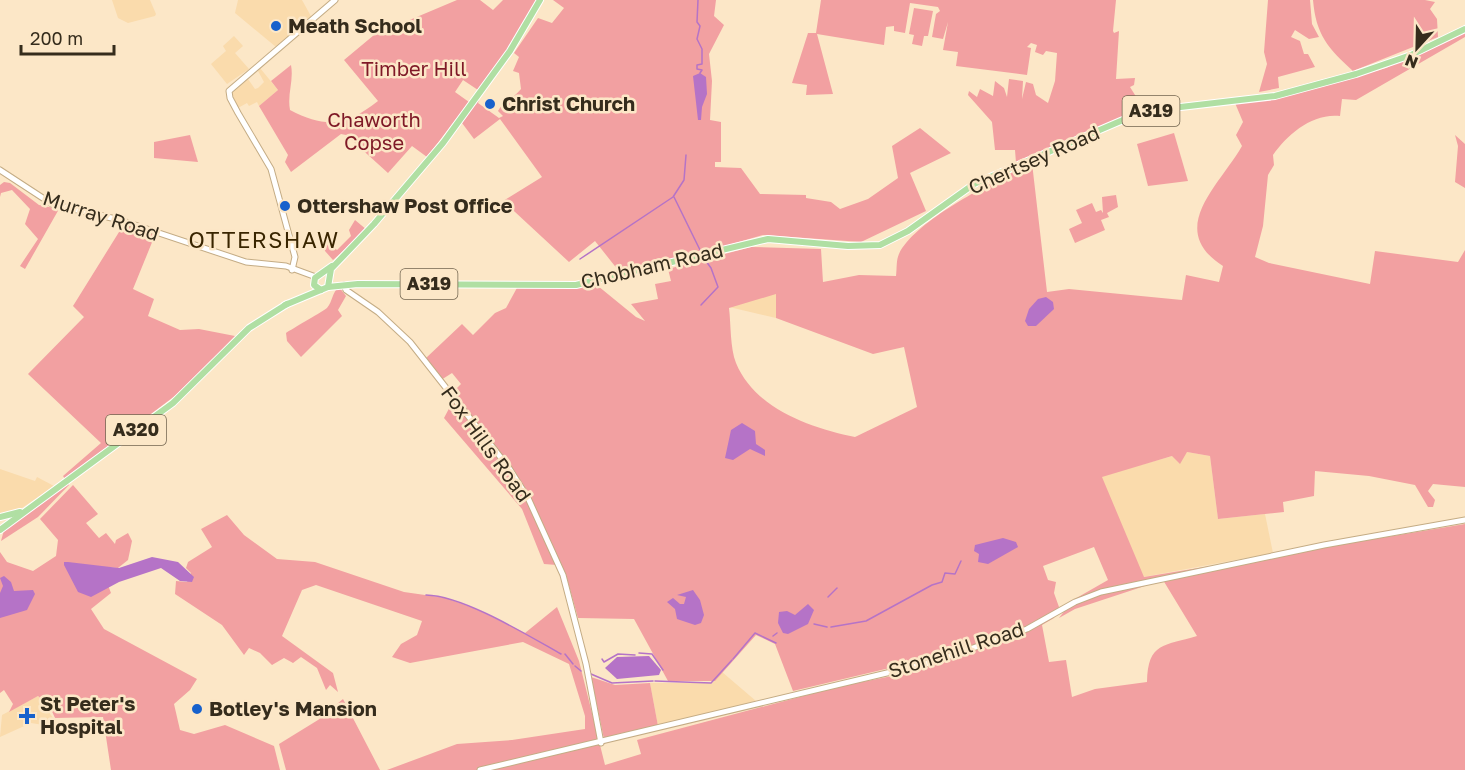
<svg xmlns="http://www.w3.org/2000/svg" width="1465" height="770" font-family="'Golos Text',sans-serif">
	<rect width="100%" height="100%" fill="#fce7c7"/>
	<!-- built -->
	<g fill="#fadbac">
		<path d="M112 0H150L156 14 155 16 128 23 118 18Z"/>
		<path d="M238 0H302L312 18 276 47 235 13Z"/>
		<path d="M234 36 243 46 235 53 249 69 227 84 211 64 226 51 223 46Z"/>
		<path d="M260 68 278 90 259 106 257 102 249 106 247 103 238 108 232 93 248 79 255 89 258 88 264 82 258 71Z"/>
		<path d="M776 293V318L729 307Z"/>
		<path d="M1187 452 1210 456 1218 519 1265 514 1273 553 1143 577 1101 476Z"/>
		<path d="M0 469 35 481 37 477 54 486 19 510 0 514Z"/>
		<path d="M722 672 756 701 658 726 650 683H711Z"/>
		<path d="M38 696 55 721 50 726 31 723 0 737 2 715Z"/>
	</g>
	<!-- green -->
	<g fill="#f2a0a1" fill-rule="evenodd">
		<path d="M457 0H480L493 10 503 0H538L513 43 478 90 463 80 455 92 469 102 427 157 412 146 388 173 346 135 341 134 291 172 285 162 288 155 259 106 278 90 271 81 291 65C294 81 287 94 290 110 327 129 346 126 378 101L344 60 374 35Z"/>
		<path d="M553 0H716L714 16 724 25 709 54 712 81 710 120 721 122V162H715V167L741 168 760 194 806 195V198L831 202 840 209 868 199 898 178 892 146 920 128 951 153 910 173 926 211 861 242 763 235 686 257 618 270 595 241 569 262 503 201 542 177 500 119 474 139 462 123 480 96 478 103 499 118 503 116 498 111C503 101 514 98 521 89L519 73 513 71 519 57 514 53 538 18 552 23 564 8Z"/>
		<path d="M821 0H1116L1113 31 1114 33 1119 31 1116 79 1135 78 1134 85 1130 87 1140 103 1159 104 1160 107 1121 118 1016 163 1015 150H995L992 122 968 95 969 91 977 97 980 89 993 96 995 81 1004 88 1007 97 1009 79 1023 81 1022 99 1026 82 1033 84 1036 95 1048 103 1055 81 1057 53 1046 51 1043 55 1035 52 1037 45 1031 43 1027 47 1031 48 1027 75 956 66 958 52 943 50 948 22 943 39 932 37 936 14 940 11 938 7 910 3 905 33 894 31V26L886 27 884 45 817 34 833 94 806 95 807 85 792 83 808 33H816Z"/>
		<path d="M1268 0H1310L1312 24 1319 37 1309 39 1295 30 1291 37 1300 41 1304 54H1308L1315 67 1278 77 1279 88 1259 92 1267 64 1264 52Z"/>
		<path d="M1313 0H1425L1435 2 1430 9 1437 19 1438 37 1353 71C1328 48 1316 35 1313 0Z"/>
		<path d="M914 8 933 11 928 36H924L922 46 912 44 914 35 909 34Z"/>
		<path d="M1465 32V37L1356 100 1342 99 1340 116C1312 113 1288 134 1273 155L1274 165 1268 175 1263 226 1255 257 1269 263 1370 284 1375 251 1458 262 1465 250V487L1433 484 1428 491 1435 500 1433 507H1428L1415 485 1369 476 1315 471 1314 496 1283 502 1284 512 1218 519 1210 456 1187 452 1180 464 1172 456 1102 477 1144 577 1465 524V770H387L457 744 512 740 585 729V716L569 664 523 642 410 663 392 657 401 644 417 635 422 621 316 585 302 590 282 636 333 673 338 692 330 685 326 690 317 668 301 657 293 663 284 658 272 665 260 653 249 648 244 655 222 625 175 594 176 581 187 582 191 573 186 568 188 562 212 547 201 529 227 515 244 535 277 559 315 562 404 592 446 598 476 609 525 633 557 607 579 661 605 765 641 754 637 740 837 687 902 674 898 666 793 691 775 644 756 635 715 681H668L634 619 578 618 566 575 530 499 453 392 461 384 452 373 441 380 426 358 462 324 473 335 495 313 506 308 518 286H598L636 317 645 321 631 304 658 299 655 284 671 281 668 269 751 247 821 249 823 282 859 275 896 276C897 269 896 260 899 254 916 219 997 180 1032 163L1047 292 1069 289 1182 300 1186 275 1219 282 1223 266C1165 229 1220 185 1242 146L1236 135 1243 122 1235 103 1334 83 1386 68ZM776 294V318L873 354 904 347 917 407 855 437C811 428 755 409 736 363 730 348 731 324 729 308ZM1094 547 1108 580 1073 600 1059 618 1075 609 1163 580 1197 636C1164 646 1148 642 1147 682L1095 689 1072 697 1066 660 1049 662 1042 625 1054 618 1059 607 1054 593 1056 582 1048 580 1043 566Z"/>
		<path d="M1174 133 1188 181 1148 186 1137 144Z"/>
		<path d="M190 135 198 162 154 158V142Z"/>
		<path d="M1455 135 1465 144V188L1455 182 1458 146Z"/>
		<path d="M4 182 10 183 39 205 59 209 25 269 20 266 38 239 25 224 30 209 12 190 1 193 0 197V185Z"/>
		<path d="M1116 195 1118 207 1107 213 1109 217 1101 220 1105 230 1075 243 1069 229 1082 223 1076 210 1092 203 1096 212 1101 210 1103 213 1102 197Z"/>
		<path d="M355 220 367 230 333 260 325 251 322 240 324 238 337 250 351 236 349 230Z"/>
		<path d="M124 224 155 235 133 289 154 299 148 316 180 330 199 329 235 336 184 389 65 479 63 476 101 443 28 374 84 317 73 306Z"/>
		<path d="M339 287 346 296 338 310 342 316 301 357 287 341 286 333C292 329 325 310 327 308 333 301 332 292 339 287Z"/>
		<path d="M453 401 508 472 532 510 557 565 544 564 522 509 444 418Z"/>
		<path d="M69 481V485L38 517 1 541 4 530Z"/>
		<path d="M73 485 98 514 86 523 99 538 106 533 115 544 116 540 128 533 132 541 128 560 118 568 101 567 111 593 91 609 104 629 197 679 190 690 174 704 180 730 194 734 225 725 274 746 280 770H111L103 717 55 718 50 707 38 696 9 712 13 704 4 690 0 693V552L7 562 33 571 56 556 58 540 40 519Z"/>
		<path d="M591 677 615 685 650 683 658 726 604 739Z"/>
		<path d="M343 699 380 770H286L279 744 318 720Z"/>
	</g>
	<!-- water -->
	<g fill="#b573c7">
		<path d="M700 73 706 77 707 94 702 107 701 120H698L693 76Z"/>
		<path d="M1046 297 1053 302 1054 309 1036 326H1028L1025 321 1029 309 1038 299Z"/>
		<path d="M742 423 755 431 756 444 765 450V456L750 449 733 460 725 458 731 430Z"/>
		<path d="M1003 538 1016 542 1018 547 988 564 978 562 979 554 974 551 975 545Z"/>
		<path d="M152 557 178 562 194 577 192 582 180 581 161 568 119 582 91 597 78 592 64 565V562H68L119 568Z"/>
		<path d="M4 576 11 582 14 591 33 590 35 594 27 610 0 618V593L3 586 0 578Z"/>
		<path d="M693 590 700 600 704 615 701 623 695 625 677 619 675 609 667 602 673 598 680 604H684L686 597 677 595Z"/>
		<path d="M808 604 814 610 808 624 788 634 783 633 778 623 779 612 787 611 795 615Z"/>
		<path d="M649 656 661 670 659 675 617 679 605 668 617 657Z"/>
	</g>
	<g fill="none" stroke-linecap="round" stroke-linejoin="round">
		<!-- stream -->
		<g stroke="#b573c7" stroke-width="1.5">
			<path d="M698 0 697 22 700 26 697 39 702 49V64L697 65V69L702 70 700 73"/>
			<path d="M674 197 701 252"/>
			<path d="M580 259 673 197 684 180 686 155"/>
			<path d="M701 305 718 287 711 268 703 257"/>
			<path d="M426 595C464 596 527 635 561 654"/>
			<path d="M828 597 837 588"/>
			<path d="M814 624 827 627"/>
			<path d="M831 627 866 621 932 585 942 582 945 573 955 574 961 561"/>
			<path d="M773 636 777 633"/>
			<path d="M639 653 652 654 663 670"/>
			<path d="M565 654 573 664"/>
			<path d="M602 659 604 662 618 654 635 655"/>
			<path d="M733 659 755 633 776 643"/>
			<path d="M575 666 581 671"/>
			<path d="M591 674 612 683 653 681"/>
			<path d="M655 681 711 683 732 660"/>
		</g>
		<!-- secondary casing -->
		<g stroke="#c4ac85" stroke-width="7">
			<g id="secondary">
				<path d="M0 170 52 204 120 220 246 262 286 266 316 277"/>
				<path d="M292 270 295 257 271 169 238 113 230 98 229 91 335 0"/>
				<path d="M344 285 346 290 378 312 410 342 509 468 528 498 563 575 586 664 601 743"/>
				<path d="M480 770 933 662 1027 629 1075 602 1101 592 1324 545 1465 520"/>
			</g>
		</g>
		<!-- primary casing -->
		<g stroke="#fff" stroke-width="8">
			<g id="primary">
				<path d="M328 287 358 284 576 285 768 239 848 246 880 245 908 231 974 184 1123 120 1155 110 1275 96 1356 74 1411 55 1465 29"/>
				<path d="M321 290 314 285 315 278 332 266"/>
				<path d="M285 305 328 287 331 269 374 224 443 143 510 51 540 0"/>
				<path d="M0 517 20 512"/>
				<path d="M0 530 173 403 249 328 287 304"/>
			</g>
		</g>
		<!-- secondary -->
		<use href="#secondary" stroke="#fff" stroke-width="5"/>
		<!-- primary -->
		<use href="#primary" stroke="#b0dfa3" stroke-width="6"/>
	</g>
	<!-- markers -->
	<g fill="#1761cc" stroke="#fce7c7" stroke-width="2">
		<circle cx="276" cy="26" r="6"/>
		<circle cx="490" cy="104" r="6"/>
		<circle cx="285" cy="206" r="6"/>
		<circle cx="197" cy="709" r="6"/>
		<path d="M24 707h6v6h6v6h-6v6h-6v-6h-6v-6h6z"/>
	</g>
	<g text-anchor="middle" stroke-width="5" stroke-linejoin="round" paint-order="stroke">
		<!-- shield labels -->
		<g fill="#fce7c7" stroke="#71644f" stroke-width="1.5">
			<rect x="1122.5" y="96" width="57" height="30" rx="4.5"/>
			<rect x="400.5" y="269" width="57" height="30" rx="4.5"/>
			<rect x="106" y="415" width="60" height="30" rx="4.5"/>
		</g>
		<g font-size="18" font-weight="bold" fill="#352c1c">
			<text x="1151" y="117">A319</text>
			<text x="429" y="290">A319</text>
			<text x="136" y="436">A320</text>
		</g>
		<!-- poi labels -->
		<g font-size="20" font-weight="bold" fill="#352c1c" stroke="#fce7c7" text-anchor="start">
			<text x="288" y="33">Meath School</text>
			<text x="502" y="111">Christ Church</text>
			<text x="297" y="213">Ottershaw Post Office</text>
			<text x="40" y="711">St Peter's<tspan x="40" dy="23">Hospital</tspan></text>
			<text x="209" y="716">Botley's Mansion</text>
		</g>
		<!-- park labels -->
		<g font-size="20" fill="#7f1927" stroke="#fce7c7">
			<text x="414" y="76">Timber Hill</text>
			<text x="374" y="127">Chaworth<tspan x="374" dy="23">Copse</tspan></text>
		</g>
		<!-- street labels -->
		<g font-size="20" fill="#352c1c" stroke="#fce7c7">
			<text transform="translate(1034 160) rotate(-24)" y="7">Chertsey Road</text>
			<text transform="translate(101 216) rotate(18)" y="7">Murray Road</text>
			<text transform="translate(652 266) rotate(-13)" y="7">Chobham Road</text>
			<text transform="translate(486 444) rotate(54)" y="7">Fox Hills Road</text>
			<text transform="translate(956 650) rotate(-18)" y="7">Stonehill Road</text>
		</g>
		<!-- quarter labels -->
		<g font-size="22" letter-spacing="1.5" fill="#392500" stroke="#fce7c7">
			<text x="264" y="248">OTTERSHAW</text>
		</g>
	</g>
	<!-- north arrow -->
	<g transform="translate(1417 48) rotate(202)" stroke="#fce7c7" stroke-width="4.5" paint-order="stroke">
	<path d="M0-4.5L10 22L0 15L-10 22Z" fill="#352c1c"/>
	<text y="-9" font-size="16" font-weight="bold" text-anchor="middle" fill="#352c1c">N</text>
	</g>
	<!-- scale -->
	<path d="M21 45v9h93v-9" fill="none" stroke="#352c1c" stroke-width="3"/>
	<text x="30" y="45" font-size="18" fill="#352c1c" stroke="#fce7c7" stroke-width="4.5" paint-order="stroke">200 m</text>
</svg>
